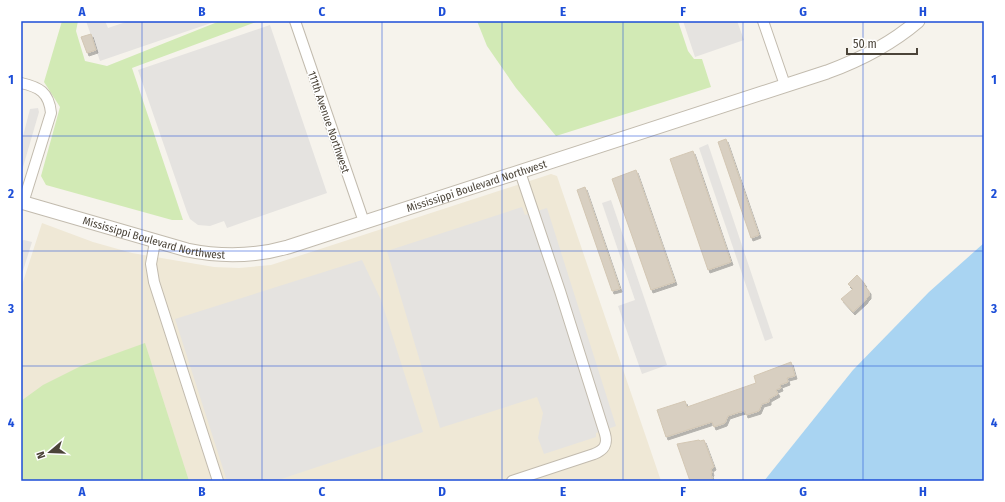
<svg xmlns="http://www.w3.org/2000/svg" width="1005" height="502" font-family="'Fira Sans Condensed',sans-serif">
	<defs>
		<filter id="shadow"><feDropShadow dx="2" dy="3" stdDeviation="0" flood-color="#0004"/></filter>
	</defs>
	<rect width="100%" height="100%" fill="#f6f3ec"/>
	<!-- education -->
	<path fill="#efe8d6" d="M551 174 557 176 661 481H21V288L42 223 93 242 132 253 214 267 239 268 271 265Z"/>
	<!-- green -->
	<g fill="#d2eab5">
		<path d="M62 21H78L76 31 85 61 107 66 220 21H259L132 68 183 220H172L46 185 41 176 60 107 44 82Z"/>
		<path d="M477 21H678L688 51 694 59H702L711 87 556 136 516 88 487 46Z"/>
		<path d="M145 343 189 481H21V401L43 385 81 366Z"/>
	</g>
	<!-- parking -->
	<g fill="#e5e3e0">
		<path d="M86 21H105L108 28 129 21 214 22 100 61Z"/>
		<path d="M683 21H737L744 40 695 57Z"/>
		<path d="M270 25 327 193 227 228 224 221 210 226 198 225 190 219 187 212 138 70Z"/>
		<path d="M38 108 39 112 21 174V144L30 109Z"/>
		<path d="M708 144 773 338 765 341 699 148Z"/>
		<path d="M611 200 667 365 642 374 618 306 635 300 602 203Z"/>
		<path d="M522 207 525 215 547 208 616 426 596 433V437L544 454 538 438 543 413 537 397 440 428 387 251Z"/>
		<path d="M24 240 32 242 21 277V241Z"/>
		<path d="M362 260 381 300 423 432 275 481H227L175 319Z"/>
	</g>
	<!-- water -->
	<path fill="#a9d4f2" d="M984 243V481H764L853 370 929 292Z"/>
	<!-- building -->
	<g fill="#d8cfc1" stroke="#d3c7b4" filter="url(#shadow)">
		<path d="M91 34 96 50 87 53 81 37Z"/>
		<path d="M726 139 759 235 751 238 718 142Z"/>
		<path d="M693 151 731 262 708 270 670 159Z"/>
		<path d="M636 170 675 282 651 290 612 179Z"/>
		<path d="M585 187 620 289 612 291 577 190Z"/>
		<path d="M857 275 865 284 864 285 869 291V296L866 299V300L853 312 841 299 853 289 848 284Z"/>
		<path d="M791 362 795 376 787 378 788 382 780 385 781 388 776 390 778 394 769 399V402L762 404 759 411 746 415 745 411 740 412 728 416 725 423 714 427 712 422 666 437 657 410 685 401 687 407 756 383 754 376Z"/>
		<path d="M699 440 700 441 704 440 714 467 711 469 712 473 711 474 713 481H690L677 444Z"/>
	</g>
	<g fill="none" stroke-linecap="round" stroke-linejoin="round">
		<!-- minor casing -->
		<g stroke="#c2bbae" stroke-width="12">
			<g id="minor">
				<path d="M295 21 364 222"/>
				<path d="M763 21 785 85"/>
				<path d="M21 83C39 87 49 92 51 113L23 203"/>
				<path d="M155 242 151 264 154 282 218 481"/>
				<path d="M512 481 594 454C604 450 608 445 605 434L560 291 520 172"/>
			</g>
		</g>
		<!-- tertiary casing -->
		<g stroke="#c2bbae" stroke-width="15">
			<g id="tertiary">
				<path id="s1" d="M21 202 187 250C221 257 253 257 288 247L827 72C860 60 891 44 918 21"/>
			</g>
		</g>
		<!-- minor -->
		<use href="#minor" stroke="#fff" stroke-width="10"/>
		<!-- tertiary -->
		<use href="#tertiary" stroke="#fff" stroke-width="13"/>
	</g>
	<!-- grid -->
	<path fill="none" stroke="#1d4ed8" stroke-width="1" stroke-opacity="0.55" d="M142 21V481M262 21V481M382 21V481M502 21V481M623 21V481M743 21V481M863 21V481M21 136H984M21 251H984M21 366H984"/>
	<g text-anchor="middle" stroke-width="3" stroke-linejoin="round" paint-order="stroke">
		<!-- street labels -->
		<g font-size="11" fill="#4b4439" stroke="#fff">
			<text transform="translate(329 122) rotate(71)" y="4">111th Avenue Northwest</text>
			<text dy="4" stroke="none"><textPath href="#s1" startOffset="473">Mississippi Boulevard Northwest</textPath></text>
			<text dy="4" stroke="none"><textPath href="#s1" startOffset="138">Mississippi Boulevard Northwest</textPath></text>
		</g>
	</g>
	<!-- border -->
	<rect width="1005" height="502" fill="none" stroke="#ffffff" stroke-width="44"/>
	<!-- north arrow -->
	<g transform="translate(50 452) rotate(251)" stroke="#ffffff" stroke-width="3" paint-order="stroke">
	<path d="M0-3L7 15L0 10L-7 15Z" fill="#4b4439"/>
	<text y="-6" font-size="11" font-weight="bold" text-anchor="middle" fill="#4b4439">N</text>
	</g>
	<!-- scale -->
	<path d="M847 48v6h70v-6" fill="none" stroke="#4b4439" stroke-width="2"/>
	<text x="853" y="48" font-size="12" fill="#4b4439" stroke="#ffffff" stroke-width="3" paint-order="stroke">50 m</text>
	<rect x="22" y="22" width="961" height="458" fill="none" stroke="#1d4ed8" stroke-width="1.5"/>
	<g font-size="13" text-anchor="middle" font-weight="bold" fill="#1d4ed8">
		<text x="82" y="16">A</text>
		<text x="202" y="16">B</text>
		<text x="322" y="16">C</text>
		<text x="442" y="16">D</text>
		<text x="563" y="16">E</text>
		<text x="683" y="16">F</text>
		<text x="803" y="16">G</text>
		<text x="923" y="16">H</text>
		<text x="11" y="84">1</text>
		<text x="994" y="84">1</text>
		<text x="11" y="198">2</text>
		<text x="994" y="198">2</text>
		<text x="11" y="313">3</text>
		<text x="994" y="313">3</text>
		<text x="11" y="427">4</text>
		<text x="994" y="427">4</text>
		<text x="82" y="496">A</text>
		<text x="202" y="496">B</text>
		<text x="322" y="496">C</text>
		<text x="442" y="496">D</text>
		<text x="563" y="496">E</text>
		<text x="683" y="496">F</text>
		<text x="803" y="496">G</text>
		<text x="923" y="496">H</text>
	</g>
</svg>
